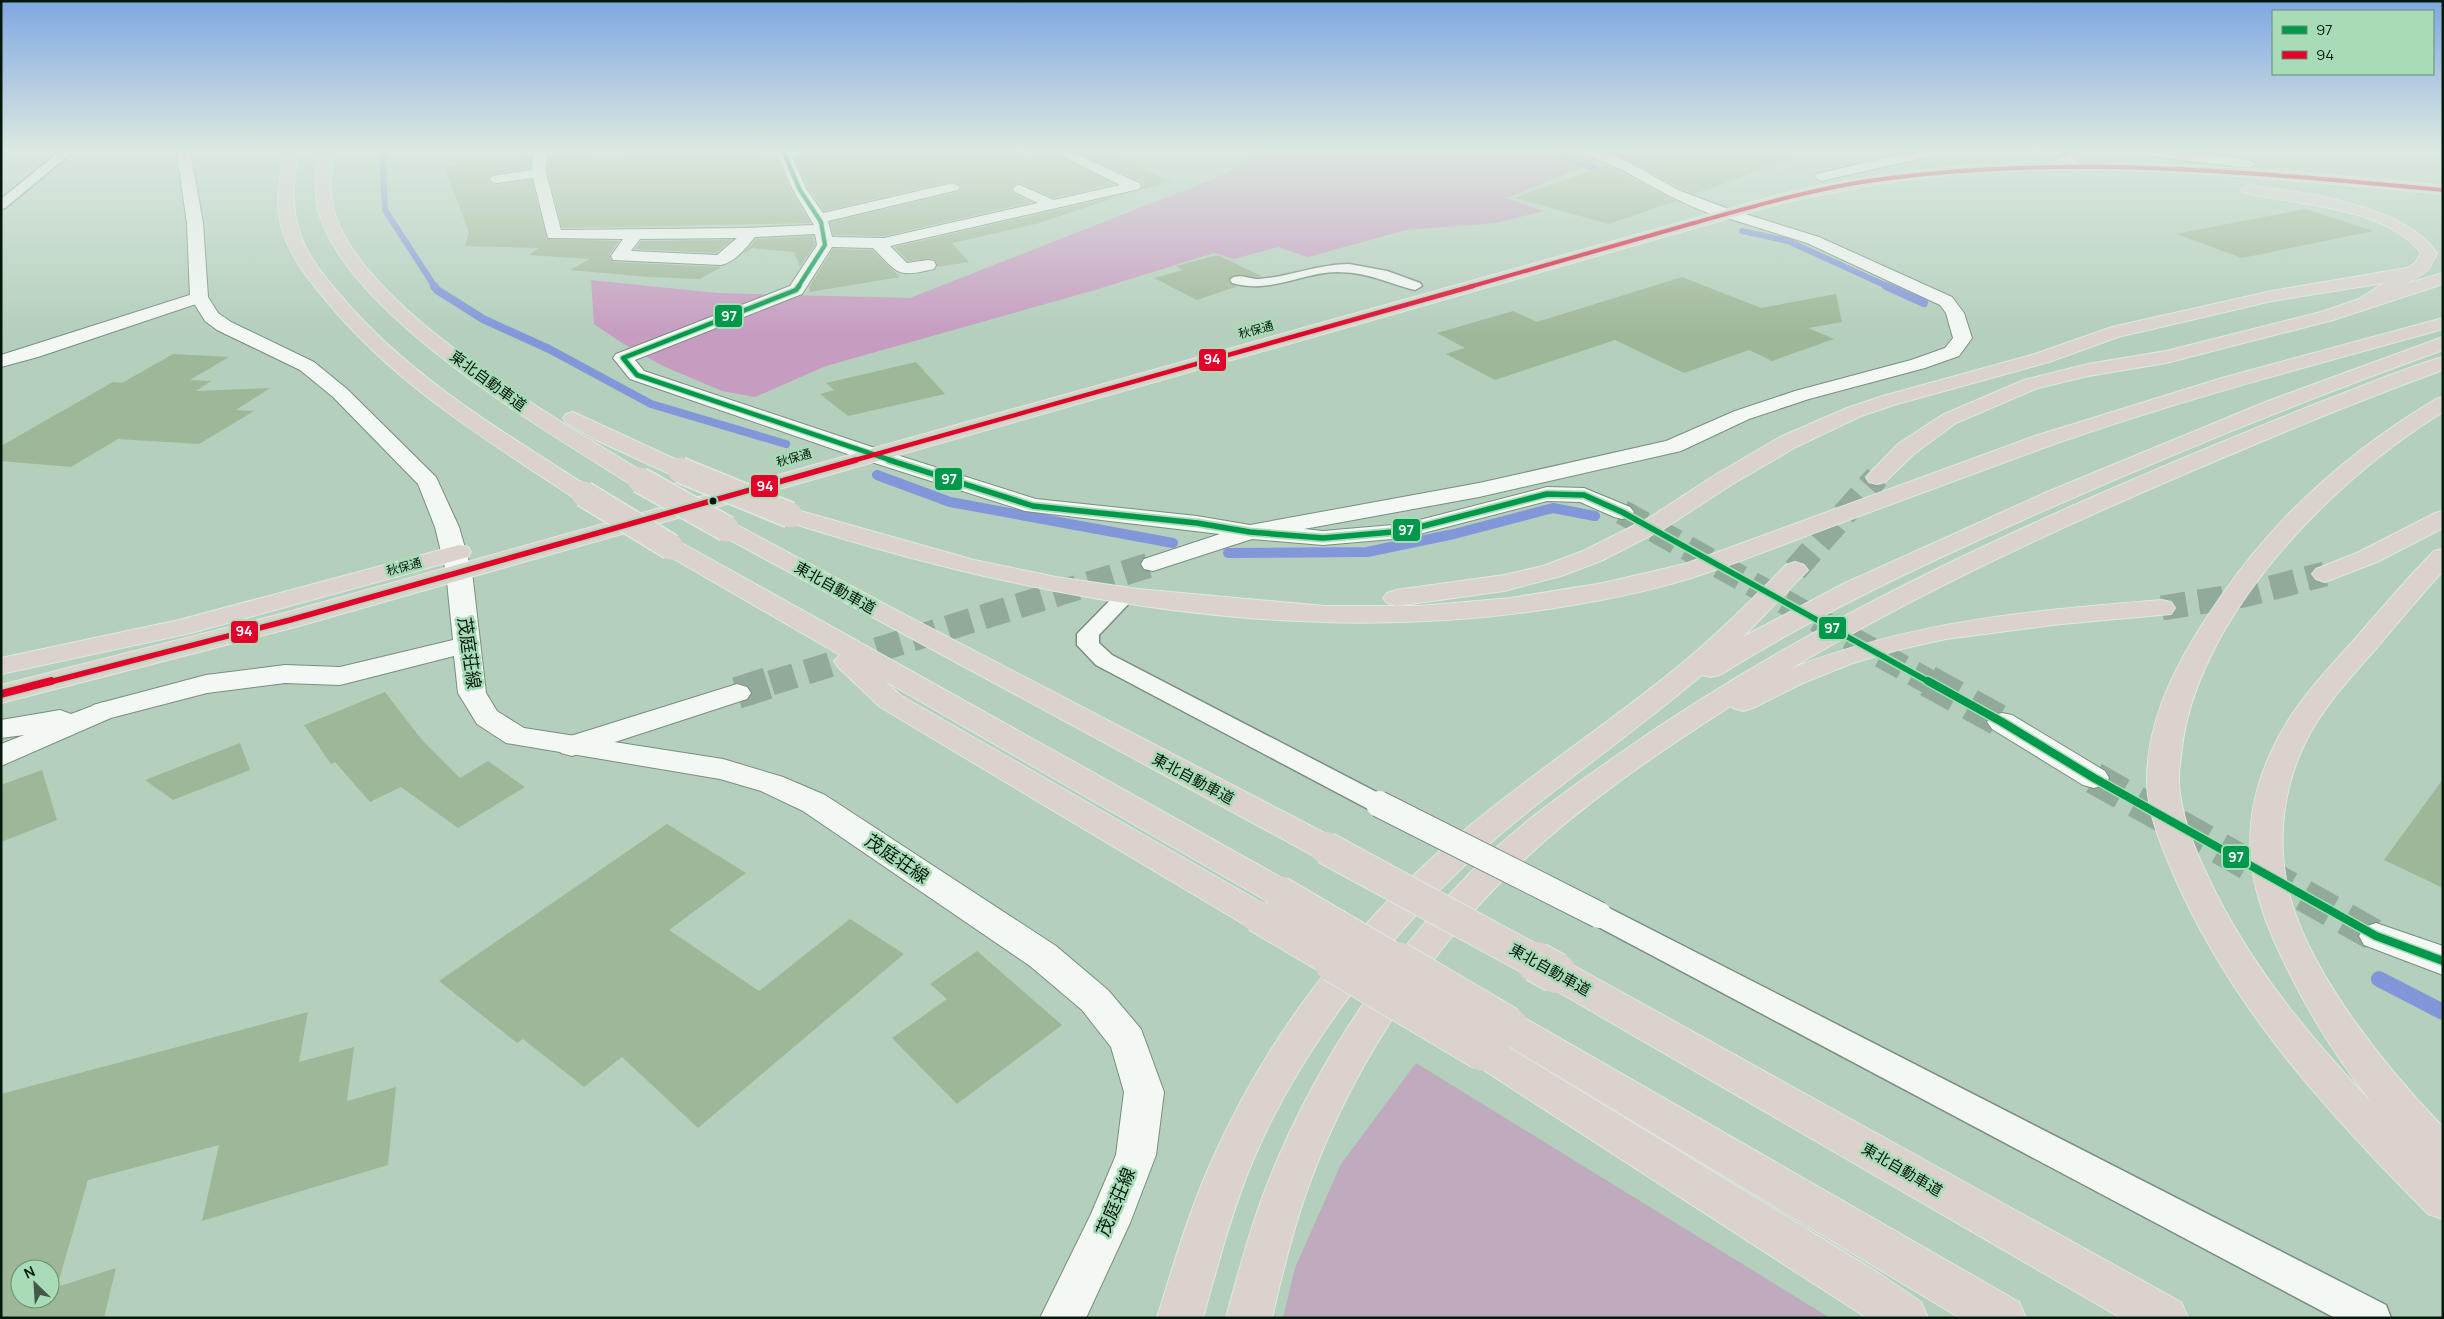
<svg xmlns="http://www.w3.org/2000/svg" width="2444" height="1319" font-family="Manrope,'Noto Sans JP',sans-serif">
	<rect width="100%" height="100%" fill="#b4cfbc"/>
	<!-- green -->
	<path fill="#c0aabd" d="M1416 1063 1822 1313 1829 1318H1283L1295 1268 1341 1164Z"/>
	<!-- forest -->
	<path fill="#c79cc1" d="M1267 149H1557L1571 155 1599 149H1707L1595 162 1507 198 1544 211 1495 223 1406 230 1308 257 1278 247 1234 259 1214 253 1095 290 826 366 755 397 722 391 663 366 622 343 594 324 591 280 717 293 910 298 1226 174Z"/>
	<g fill="none" stroke-linecap="round" stroke-linejoin="round">
		<!-- stream-far3 -->
		<g stroke="#8296da" stroke-width="6">
			<path d="M382 149 385 210 435 287"/>
			<path d="M1543 149 1609 174"/>
			<path d="M1742 231 1788 241 1889 287"/>
		</g>
		<!-- stream-far2 -->
		<g stroke="#8296da" stroke-width="8">
			<path d="M434 286 437 290 483 319 549 349 651 404 786 444"/>
			<path d="M1886 286 1924 303"/>
		</g>
		<!-- stream-far1 -->
		<g stroke="#8296da" stroke-width="10">
			<path d="M877 475 950 502 1173 543"/>
			<path d="M1228 553 1367 552 1454 534 1553 508 1595 516"/>
		</g>
		<!-- stream -->
		<path stroke="#8296da" stroke-width="16" d="M2379 979 2443 1012"/>
	</g>
	<!-- building -->
	<g fill="#9fb799" fill-rule="evenodd">
		<path d="M696 149H751L764 164 778 160 791 191 811 223 562 228 548 173 549 156 592 151 593 161H598V163Z"/>
		<path d="M818 149H1009L1018 157 1027 158 1049 151 1114 184 1054 198 1020 183 1013 185 1011 190 1014 194 1032 202 884 236 833 235 830 222 958 192 962 187 953 181 824 211 809 189 795 158 814 154Z"/>
		<path d="M1071 149H1101L1172 182 1141 190 1143 185 1140 181Z"/>
		<path d="M1649 149H1793L1794 159 1761 168 1765 169 1694 194 1679 188 1624 158Z"/>
		<path d="M531 158 530 168 492 174 488 180 492 184 497 185 532 180 547 239 619 241 609 255 613 262 721 267 700 279 649 277 570 270 590 259 529 255 539 248 465 246 469 232 444 166Z"/>
		<path d="M1606 165 1676 201 1609 224 1515 198Z"/>
		<path d="M1126 194 1036 224 952 243 969 262 937 267 934 259 908 261 894 247Z"/>
		<path d="M2305 209 2373 231 2242 258 2176 234Z"/>
		<path d="M813 236 815 245 800 267 794 252 752 248 743 254 756 239Z"/>
		<path d="M732 240 716 253 635 249 641 241Z"/>
		<path d="M833 249 872 250 900 277 810 292 809 287Z"/>
		<path d="M1218 255 1263 277 1235 275 1228 281 1232 285 1238 286 1197 300 1154 278 1183 270 1176 266Z"/>
		<path d="M1682 277 1761 308 1836 294 1842 322 1808 328 1834 339 1772 361 1749 350 1684 373 1615 340 1495 380 1446 354 1465 348 1437 333 1513 311 1537 322Z"/>
		<path d="M173 354 229 357 190 380 211 381 196 391 270 388 236 410 254 411 199 444 118 439 71 467 1 461V446L113 382 122 383Z"/>
		<path d="M916 362 945 394 848 416 820 394 834 390 826 383Z"/>
		<path d="M385 692 422 740 460 778 488 761 525 787 458 828 401 787 370 802 335 762 331 764 304 725Z"/>
		<path d="M240 743 250 770 173 800 145 780Z"/>
		<path d="M42 770 57 820 1 842V785Z"/>
		<path d="M2443 779V888L2384 860Z"/>
		<path d="M667 824 746 873 669 930 759 991 850 919 904 954 698 1128 622 1057 584 1087 523 1039 517 1043 439 981Z"/>
		<path d="M977 951 1062 1025 957 1104 892 1038 947 999 930 984Z"/>
		<path d="M308 1012 299 1062 354 1047 347 1101 396 1087 388 1165 202 1221 219 1145 88 1180 57 1287 116 1268 104 1318H1V1094ZM20 1269H50V1299H20Z"/>
	</g>
	<g fill="none" stroke-linecap="round" stroke-linejoin="round">
		<!-- street-tunnel-far1 -->
		<g stroke="#91aa99" stroke-width="25" stroke-dasharray="25 12" stroke-linecap="butt">
			<path d="M1622 512 1931 683"/>
			<path d="M771 683 1153 564"/>
		</g>
		<!-- street-tunnel -->
		<g stroke="#91aa99" stroke-width="32" stroke-dasharray="32 16" stroke-linecap="butt">
			<path d="M1928 681 2002 722"/>
			<path d="M737 693 775 681"/>
			<path d="M2094 778 2376 936"/>
		</g>
		<!-- highway-tunnel -->
		<g stroke="#91aa99" stroke-width="25" stroke-dasharray="25 12" stroke-linecap="butt">
			<path d="M1795 570 1877 477"/>
			<path d="M2162 608 2244 595 2325 574"/>
		</g>
		<!-- lane casing -->
		<g stroke="#798e80" stroke-width="3">
			<g id="lane">
				<path d="M63 149H76L5 208 1 209V199Z"/>
				<path d="M1349 264 1387 271 1420 283 1422 286 1415 290C1387 283 1368 272 1337 272 1299 273 1272 294 1232 283L1230 280C1236 272 1250 279 1259 279 1290 277 1317 264 1349 264Z"/>
				<path d="M1125 590 1132 592 1136 596 1099 635V643L1112 655 1388 798 1392 804 1388 810 1379 813 1370 810 1096 665 1077 645V634L1118 592Z"/>
				<path d="M1599 904 1609 908 2386 1305 2391 1318H2335L1589 922 1585 915 1589 908Z"/>
			</g>
		</g>
		<!-- street casing -->
		<g stroke="#798e80" stroke-width="2">
			<g id="street">
				<path d="M533 149H547L546 173 561 230 745 228 814 225 793 190 775 149H816L814 152 792 157 807 190 823 213 953 183 960 187 958 190 828 221 832 237 884 238 1038 203 1015 192 1013 189 1015 186 1020 185 1054 200 1120 185 1048 149H1066L1139 183 1141 186 1139 189 890 246 907 263 928 260 934 261 936 265 934 269C896 278 899 274 873 248L832 247 802 294 635 360 644 371 881 450 1036 499 1197 516 1250 525 1479 483 1666 441 1735 411 1795 391 1911 360 1945 348 1953 338 1946 313 1940 305 1807 243 1724 217 1721 214 1724 211 1729 209 1819 237 1952 297 1964 313 1972 338 1959 356 1925 368 1809 399 1749 419 1681 451 1479 497 1304 529 1323 531 1404 524 1547 487 1584 488 1630 507 1634 512 1630 517 1622 519 1614 517 1580 502 1547 501 1404 538 1323 545 1252 539 1153 571 1144 569 1141 564 1144 559 1220 534 1025 511 865 460 630 379 613 358 616 354 790 286 817 245 815 234 755 237C746 248 735 262 721 265L613 260 611 256 623 239 548 238 533 178 497 183 492 182 490 179 492 176 532 170ZM737 238 717 255 631 251 640 239Z"/>
				<path d="M1011 149H1048L1046 152C1033 155 1020 161 1011 149Z"/>
				<path d="M199 292 205 293 208 297 205 301 38 357 1 367V355Z"/>
				<path d="M737 684 747 687 751 693 747 699 572 756 561 753 557 746 561 739Z"/>
				<path d="M103 702 113 705 117 711 113 717 1 766V744L24 735 1 738V720L60 710 71 714Z"/>
				<path d="M2002 713 2012 715 2105 771 2109 778 2105 785 2094 788 2083 785 1992 729 1987 722 1992 715Z"/>
				<path d="M2376 923 2443 946V975L2364 945 2359 936 2364 927Z"/>
			</g>
		</g>
		<!-- secondary casing -->
		<g stroke="#798e80" stroke-width="2">
			<g id="secondary">
				<path d="M176 149H190L203 223 208 297 218 313 231 322 314 362 347 389 436 477 459 527 472 572 486 693 497 711 524 728 723 759 783 777 825 795 1056 946 1108 990 1141 1029 1164 1092 1156 1155 1130 1223 1086 1318H1040L1091 1214 1116 1155 1124 1092 1111 1047 1082 1010 1030 966 803 811 761 791 720 779 506 743 477 724 458 693 454 656 340 685 285 683 207 693 103 720 93 717 89 711 93 705 206 675 285 665 340 667 453 640 446 572 435 527 418 484 333 397 300 370 217 330 205 321 190 297 187 223Z"/>
				<path d="M1577 149H1596L1630 163 1678 190 1734 211 1737 214 1734 217C1713 223 1643 181 1622 170 1608 163 1593 158 1579 152Z"/>
				<path d="M1926 149H1951L1949 152 1821 181 1814 177 1816 174Z"/>
				<path d="M2063 149H2077L2082 157C2076 164 2059 170 2050 168L2048 165 2050 162 2067 155Z"/>
				<path d="M2117 149H2159L2249 160 2256 164 2249 168 2124 153Z"/>
			</g>
		</g>
		<!-- highway casing -->
		<g stroke="#dde9e1" stroke-width="2">
			<g id="highway">
				<path d="M286 149H300C292 179 290 209 302 239 310 260 326 278 340 295 409 377 503 432 592 489L596 494 592 499 584 501 576 499C486 440 393 383 325 299 310 281 294 261 285 238 274 209 278 179 286 149Z"/>
				<path d="M320 149H334C330 172 328 195 336 217 369 313 562 422 648 475L651 480 648 485 640 487 632 485C543 429 353 318 320 216 313 194 315 171 320 149Z"/>
				<path d="M2030 162C2168 161 2305 172 2443 186V194C2279 179 2112 160 1947 175 1893 180 1840 191 1786 202L299 626 1 703V685L281 614 1779 195C1861 174 1945 167 2030 162Z"/>
				<path d="M2248 185C2303 192 2404 205 2437 253L2428 270 2406 284 2443 273V284L2333 320 2166 363 2088 376 2038 388 1956 423 1914 454 1885 482 1877 484 1869 482 1866 477 1898 444 1942 415 2024 380 2088 364 2166 351 2321 312 2359 299 2384 283 2272 301 2118 337 2049 362 1897 404 1861 416 1796 447 1731 485 1665 528 1601 561 1561 576 1504 591 1396 606 1387 603 1383 598 1387 593 1396 590 1504 575 1543 566 1583 551 1649 518 1715 475 1780 437 1847 408 1883 396 2035 354 2112 327 2272 291 2407 268 2415 263 2421 253C2383 205 2297 206 2243 192L2241 189Z"/>
				<path d="M2443 318V329C2310 366 2176 401 2046 447 1973 474 1900 501 1827 528 1787 543 1747 559 1706 573 1658 590 1605 600 1555 608 1296 649 1029 599 782 520L778 515 782 510 790 508 974 560 1056 577 1138 589 1325 606H1419L1511 598 1603 583 1685 564 2035 436 2222 378Z"/>
				<path d="M2443 337V350C2301 401 2162 458 2025 519 1920 566 1817 614 1720 675L1710 677 1702 675C1624 741 1538 798 1463 867 1383 943 1297 1056 1254 1158 1232 1210 1218 1264 1203 1318H1157C1174 1263 1190 1208 1214 1156 1265 1041 1347 933 1441 850 1516 784 1602 729 1680 665 1718 634 1752 599 1786 565L1795 562 1804 565 1808 570 1743 637 1843 584 2047 492 2268 401Z"/>
				<path d="M2443 357V370C2357 401 2272 437 2187 473 2052 531 1918 593 1792 668 1914 621 2032 610 2162 600L2171 602 2175 608 2171 614 2052 625 1946 639 1901 649 1853 663 1803 683 1753 708 1743 711 1733 708 1731 706C1654 755 1575 809 1510 873 1421 960 1344 1081 1304 1199 1291 1238 1281 1278 1272 1318H1226C1237 1278 1247 1239 1261 1201 1306 1079 1380 966 1470 873 1513 828 1565 792 1616 756 1765 651 1928 569 2095 496 2172 462 2250 430 2328 399 2366 385 2404 368 2443 357Z"/>
				<path d="M2443 397V412C2332 480 2193 620 2181 756 2179 769 2178 781 2180 794 2184 824 2196 852 2209 879 2249 964 2308 1035 2372 1103 2340 1062 2312 1019 2289 972 2248 891 2233 827 2276 742 2295 703 2325 672 2354 640 2374 617 2394 594 2414 572L2434 551 2443 549V571C2419 597 2397 624 2374 651 2349 679 2323 707 2306 741 2284 785 2277 836 2287 885 2304 967 2385 1067 2443 1127V1219L2428 1214C2329 1114 2234 1011 2176 880 2163 850 2148 816 2147 783 2146 714 2184 649 2222 595 2278 514 2352 449 2436 399Z"/>
				<path d="M573 412 688 465 691 470 688 475 680 477 672 475 596 440 566 422 563 418 566 414Z"/>
				<path d="M2443 511V528L2377 562 2325 582 2316 579 2312 574 2316 569 2359 552 2435 513Z"/>
				<path d="M727 522 735 524 890 607 1338 840 1342 848 1338 856 1326 860 1314 856 719 534 715 529 719 524Z"/>
				<path d="M671 540 680 542 1291 883 1296 892 1291 901 1279 904 1267 901 885 681 900 695 1269 907 1274 916 1269 925 1257 929 1245 925 880 707 838 667 834 661 840 655 662 552 659 547 662 542Z"/>
				<path d="M459 545 468 547 471 552 468 557 191 633 1 674V658L179 620Z"/>
				<path d="M1556 959 1569 963 2181 1302 2188 1318H2121L1543 983 1538 973 1543 963Z"/>
				<path d="M1508 1012 1521 1016 2019 1302 2026 1318H1960L1495 1038 1489 1027 1495 1016Z"/>
				<path d="M1484 1035 1497 1040 1874 1270 1921 1302 1928 1318H1867L1471 1062 1465 1051 1471 1040Z"/>
			</g>
		</g>
		<!-- lane -->
		<use href="#lane" fill="#f4f8f5" fill-rule="evenodd"/>
		<!-- street -->
		<use href="#street" fill="#f4f8f5" fill-rule="evenodd"/>
		<!-- secondary -->
		<use href="#secondary" fill="#f4f8f5" fill-rule="evenodd"/>
		<!-- highway -->
		<use href="#highway" fill="#dbd2cd" fill-rule="evenodd"/>
		<!-- lane-bridge casing -->
		<g stroke="#798e80" stroke-width="28" stroke-linecap="butt">
			<path id="lane-bridge" d="M1379 804 1599 915"/>
		</g>
		<!-- highway-bridge-far2 casing -->
		<g stroke="#dde9e1" stroke-width="28" stroke-linecap="butt">
			<g id="highway-bridge-far2">
				<path d="M680 470 790 515"/>
				<path d="M640 480 727 529"/>
				<path d="M584 494 671 547"/>
			</g>
		</g>
		<!-- highway-bridge-far1 casing -->
		<g stroke="#dde9e1" stroke-width="34" stroke-linecap="butt">
			<g id="highway-bridge-far1">
				<path d="M1326 848 1538 963"/>
				<path d="M1279 892 1400 963"/>
				<path d="M1257 916 1337 963"/>
			</g>
		</g>
		<!-- highway-bridge casing -->
		<g stroke="#dde9e1" stroke-width="42" stroke-linecap="butt">
			<g id="highway-bridge">
				<path d="M1334 962 1484 1051"/>
				<path d="M1398 962 1508 1027"/>
				<path d="M1536 962 1556 973"/>
			</g>
		</g>
		<!-- lane-bridge -->
		<use href="#lane-bridge" stroke="#f4f8f5" stroke-width="26"/>
		<!-- highway-bridge-far2 -->
		<use href="#highway-bridge-far2" stroke="#dbd2cd" stroke-width="25"/>
		<!-- highway-bridge-far1 -->
		<use href="#highway-bridge-far1" stroke="#dbd2cd" stroke-width="32"/>
		<!-- highway-bridge -->
		<use href="#highway-bridge" stroke="#dbd2cd" stroke-width="40"/>
		<!-- bus-1-far3 casing -->
		<g stroke="#a8dbb7" stroke-width="5.5">
			<path id="bus-1-far3" d="M782 149 800 190 821 222 825 245 798 287"/>
		</g>
		<!-- bus-1-far2 casing -->
		<g stroke="#a8dbb7" stroke-width="7">
			<path id="bus-1-far2" d="M799 286 796 290 623 358 637 375 893 461"/>
		</g>
		<!-- bus-1-far1 casing -->
		<g stroke="#a8dbb7" stroke-width="9">
			<path id="bus-1-far1" d="M889 460 1033 506 1197 523 1250 532 1323 538 1404 531 1547 494 1584 495 1622 512 1931 683"/>
		</g>
		<!-- bus-1 casing -->
		<g stroke="#a8dbb7" stroke-width="11">
			<path id="bus-1" d="M1928 681 2002 722 2094 778 2376 936 2443 961"/>
		</g>
		<!-- bus-2-far3 casing -->
		<g stroke="#a8dbb7" stroke-width="5.5">
			<path id="bus-2-far3" d="M1469 287C1544 266 1619 245 1694 223 1751 207 1809 190 1868 181 2059 153 2251 172 2443 190"/>
		</g>
		<!-- bus-2-far2 casing -->
		<g stroke="#a8dbb7" stroke-width="7">
			<path id="bus-2-far2" d="M852 461 1473 286"/>
		</g>
		<!-- bus-2-far1 casing -->
		<g stroke="#a8dbb7" stroke-width="9">
			<path id="bus-2-far1" d="M46 683 290 620 856 460"/>
		</g>
		<!-- bus-2 casing -->
		<g stroke="#a8dbb7" stroke-width="11">
			<path id="bus-2" d="M1 694 51 681"/>
		</g>
		<!-- bus-1-far3 -->
		<use href="#bus-1-far3" stroke="#00984a" stroke-width="4"/>
		<!-- bus-1-far2 -->
		<use href="#bus-1-far2" stroke="#00984a" stroke-width="4.5"/>
		<!-- bus-1-far1 -->
		<use href="#bus-1-far1" stroke="#00984a" stroke-width="5.5"/>
		<!-- bus-1 -->
		<use href="#bus-1" stroke="#00984a" stroke-width="8"/>
		<!-- bus-2-far3 -->
		<use href="#bus-2-far3" stroke="#e4002b" stroke-width="4"/>
		<!-- bus-2-far2 -->
		<use href="#bus-2-far2" stroke="#e4002b" stroke-width="4.5"/>
		<!-- bus-2-far1 -->
		<use href="#bus-2-far1" stroke="#e4002b" stroke-width="5.5"/>
		<!-- bus-2 -->
		<use href="#bus-2" stroke="#e4002b" stroke-width="8"/>
	</g>
	<!-- sky -->
	<linearGradient id="sky" x2="0" y2="1"><stop stop-color="#7fa8e2"/><stop offset="0.45" stop-color="#dde9e1"/><stop offset="1" stop-color="#dde9e1" stop-opacity="0"/></linearGradient>
	<rect width="2444" height="334" fill="url(#sky)"/>
	<!-- markers -->
	<circle fill="#05180c" stroke="#a8dbb7" stroke-width="2" cx="713" cy="501" r="4.5"/>
	<g text-anchor="middle" stroke-width="5" stroke-linejoin="round" paint-order="stroke">
		<!-- far-street labels -->
		<g font-size="12" fill="#05180c" stroke="#a8dbb7">
			<text transform="translate(1256 330) rotate(-15)" y="4">秋保通</text>
			<text transform="translate(794 458) rotate(-16)" y="4">秋保通</text>
			<text transform="translate(404 567) rotate(-15)" y="4">秋保通</text>
		</g>
		<!-- street labels -->
		<g font-size="15" fill="#05180c" stroke="#a8dbb7">
			<text transform="translate(488 381) rotate(36)" y="5">東北自動車道</text>
			<text transform="translate(835 588) rotate(29)" y="5">東北自動車道</text>
			<text transform="translate(1193 779) rotate(28)" y="5">東北自動車道</text>
			<text transform="translate(1550 970) rotate(29)" y="5">東北自動車道</text>
			<text transform="translate(1902 1170) rotate(30)" y="5">東北自動車道</text>
		</g>
		<!-- near-street labels -->
		<g font-size="18" fill="#05180c" stroke="#a8dbb7">
			<text transform="translate(469 653) rotate(82)" y="6">茂庭荘線</text>
			<text transform="translate(897 859) rotate(34)" y="6">茂庭荘線</text>
			<text transform="translate(1116 1202) rotate(-67)" y="6">茂庭荘線</text>
		</g>
	</g>
	<g stroke="#a8dbb7" stroke-width="2">
		<rect x="714" y="304" width="29" height="24" rx="5" fill="#00984a"/>
		<rect x="1198" y="348" width="29" height="24" rx="5" fill="#e4002b"/>
		<rect x="934" y="467" width="29" height="24" rx="5" fill="#00984a"/>
		<rect x="750" y="474" width="29" height="24" rx="5" fill="#e4002b"/>
		<rect x="1392" y="518" width="29" height="24" rx="5" fill="#00984a"/>
		<rect x="1818" y="616" width="29" height="24" rx="5" fill="#00984a"/>
		<rect x="230" y="620" width="29" height="24" rx="5" fill="#e4002b"/>
		<rect x="2222" y="845" width="28" height="24" rx="5" fill="#00984a"/>
	</g>
	<g font-size="14" text-anchor="middle" font-weight="bold" fill="#fff">
		<text x="729" y="321">97</text>
		<text x="1212" y="364">94</text>
		<text x="949" y="484">97</text>
		<text x="765" y="491">94</text>
		<text x="1406" y="535">97</text>
		<text x="1832" y="633">97</text>
		<text x="244" y="636">94</text>
		<text x="2236" y="862">97</text>
	</g>
	<!-- border -->
	<rect width="2444" height="1319" fill="none" stroke="#05180c" stroke-width="5"/>
	<!-- legend -->
	<rect x="2272" y="10" width="162" height="65" fill="#a8dbb7" stroke="#678d73"/>
	<rect x="2282" y="26" width="25" height="8" fill="#00984a" stroke="#678d73"/>
	<text x="2316" y="35" font-size="15" fill="#05180c">97</text>
	<rect x="2282" y="51" width="25" height="8" fill="#e4002b" stroke="#678d73"/>
	<text x="2316" y="60" font-size="15" fill="#05180c">94</text>
	<!-- north arrow -->
	<g transform="translate(35 1284) rotate(335)"><circle r="24" fill="#a8dbb7" stroke="#678d73"/>
	<path d="M0-4L9 19L0 12L-9 19Z" fill="#42584a"/>
	<text y="-8" font-size="14" font-weight="bold" text-anchor="middle" fill="#05180c">N</text>
	</g>
</svg>
